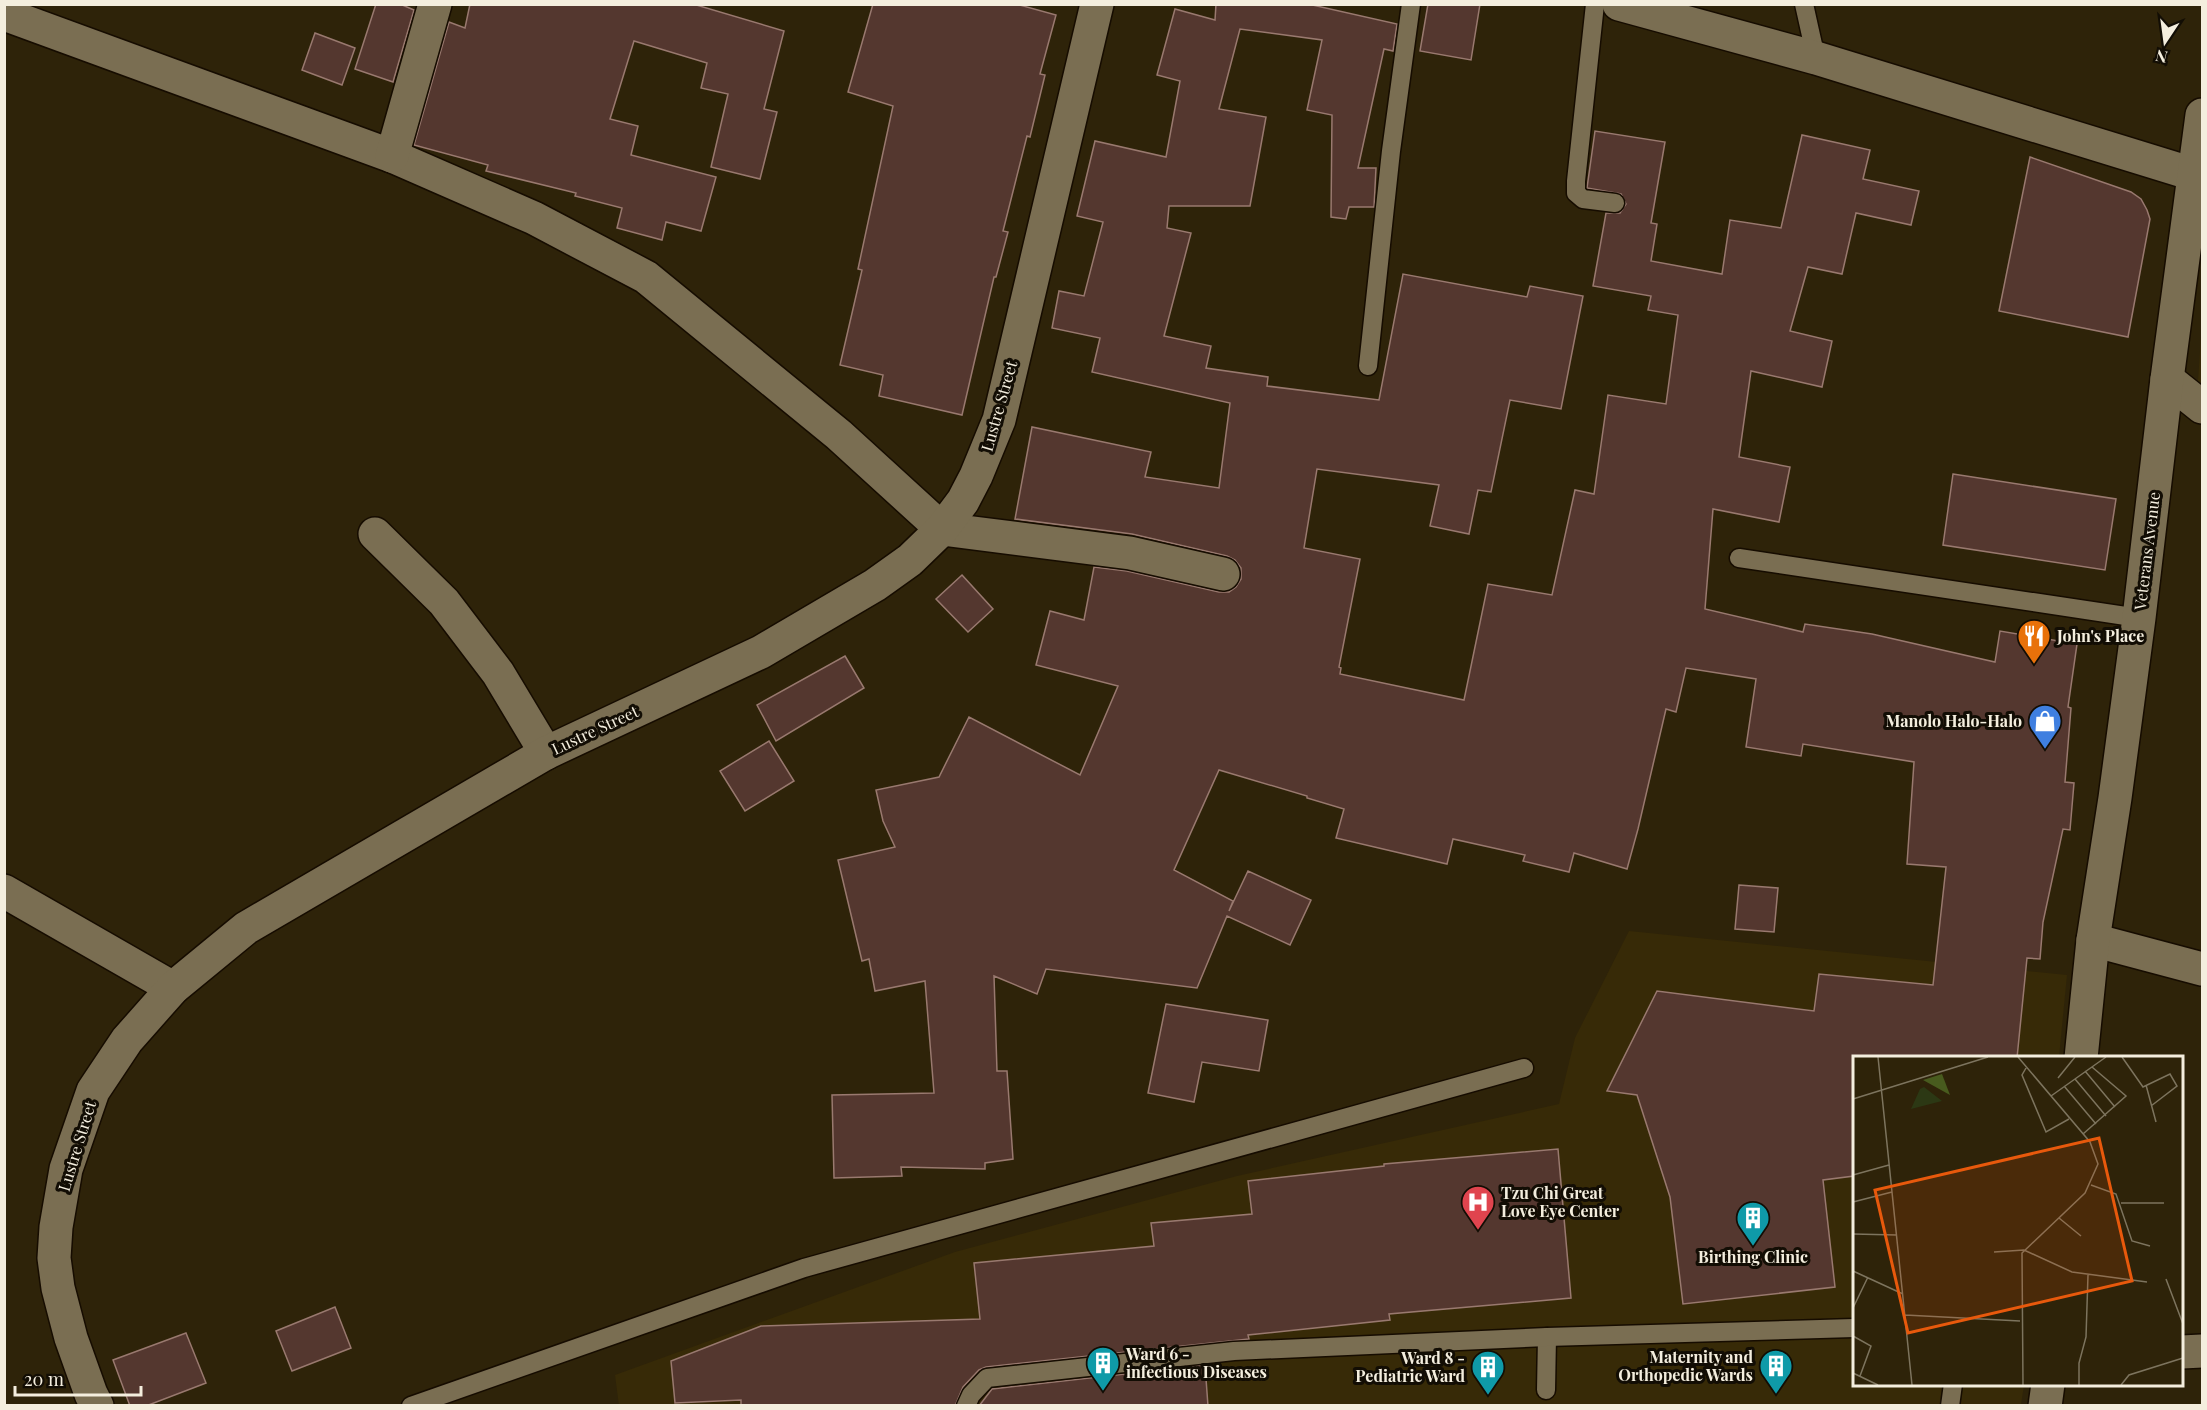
<svg xmlns="http://www.w3.org/2000/svg" width="2207" height="1410" font-family="'Playfair Display',serif">
	<rect width="100%" height="100%" fill="#2e2309"/>
	<!-- built -->
	<g fill="#372a07">
		<path d="M2202 322V384L2198 381Z"/>
		<path d="M1629 931 2067 975 2059 1057 1854 1058V1384L2024 1385 2021 1405 619 1406 615 1375 955 1252 1237 1176 1559 1104 1575 1038Z"/>
	</g>
	<!-- building -->
	<g fill="#54372f" stroke="#99796f" stroke-width="1.5">
		<path d="M376 4H400L414 10 393 82 355 69Z"/>
		<path d="M470 4H693L784 31 764 109 777 112 760 179 711 167 728 94 701 88 707 63 634 41 610 119 638 126 631 155 716 177 701 231 666 222 662 240 617 228 622 208 575 196 576 193 486 171 488 165 414 145 449 22 465 28Z"/>
		<path d="M873 4H1016L1056 15 1040 74 1045 75 1030 137 1027 136 1003 231 1008 232 996 277H994L962 415 879 396 883 375 840 365 862 270 858 269 893 106 848 92Z"/>
		<path d="M1216 4H1308L1397 24 1393 51 1384 49 1358 168H1376L1374 207H1349L1346 219 1331 217 1332 115 1307 110 1322 40 1240 29 1219 109 1266 117 1250 206H1169L1167 228 1191 233 1164 336 1211 346 1206 368 1268 377 1267 386 1379 400 1403 274 1527 297 1530 286 1583 296 1561 409 1510 400 1491 492 1478 490 1469 534 1430 526 1439 485 1317 469 1304 548 1360 559 1339 667 1341 668 1340 674 1464 700 1488 584 1552 595 1575 490 1594 494 1608 395 1666 404 1678 315 1648 310 1651 296 1593 286 1606 213H1620L1626 204 1621 194 1587 188 1595 131 1665 142 1651 223 1657 224 1651 261 1722 274 1730 220 1781 228 1802 135 1870 150 1863 179 1919 191 1911 225 1856 213 1842 274 1808 267 1790 331 1832 341 1822 387 1751 371 1739 457 1790 467 1779 522 1713 509 1705 609 1803 632 1805 624 1872 634 1995 662 2000 631 2077 644 2068 707 2071 708 2065 782 2074 783 2070 830 2063 829 2043 922 2040 959 2027 958 2017 1058H1854V1176L1823 1180 1835 1287 1683 1304 1670 1197 1637 1095 1607 1091 1657 991 1814 1011 1819 974 1933 985 1946 867 1907 864 1914 762 1803 744 1801 756 1746 747 1756 679 1686 668 1676 712 1666 709 1638 829 1627 869 1574 853 1569 872 1523 861 1525 855 1453 839 1447 864 1336 838 1344 809 1307 798V796L1219 770 1174 870 1233 901 1229 911 1248 871 1311 900 1290 945 1227 916 1197 988 1046 969 1037 994 994 976 997 1071H1007L1013 1159 985 1163V1169L901 1167 902 1176 834 1178 832 1095 934 1093 925 981 875 991 869 959 862 961 838 860 895 847 883 821 876 790 939 777 969 717 1080 775 1118 686 1036 665 1050 611 1084 620 1094 567 1127 571 1219 592H1229L1236 587 1241 579V568L1235 560 1227 556 1132 534 1015 519 1032 427 1151 452 1145 477 1219 488 1230 403 1092 372 1100 338 1052 328 1059 291 1084 296 1103 222 1077 216 1095 141 1166 157 1180 81 1157 75 1175 9 1215 20Z"/>
		<path d="M1428 4H1480L1471 60 1420 51Z"/>
		<path d="M315 33 355 48 342 85 302 70Z"/>
		<path d="M2030 157 2131 192 2141 199 2147 210 2150 219 2128 337 1999 311Z"/>
		<path d="M1953 474 2116 499 2105 570 1943 545Z"/>
		<path d="M962 575 993 609 968 632 936 599Z"/>
		<path d="M845 656 864 688 776 741 757 705Z"/>
		<path d="M769 741 794 781 745 811 720 771Z"/>
		<path d="M1739 885 1778 888 1774 932 1735 929Z"/>
		<path d="M1166 1004 1268 1020 1259 1071 1202 1062 1194 1102 1148 1093Z"/>
		<path d="M1558 1149 1571 1298 1389 1314 1390 1320 1248 1335 1249 1339 986 1367 979 1370 963 1387 955 1406H741V1400L675 1403 671 1361 761 1326 980 1319 974 1263 1154 1246 1151 1223 1252 1214 1248 1181 1384 1166V1164Z"/>
		<path d="M335 1307 351 1348 292 1371 276 1331Z"/>
		<path d="M186 1333 206 1383 146 1406H130L113 1360Z"/>
		<path d="M1205 1365 1208 1406H979L992 1389Z"/>
	</g>
	<g fill="none" stroke-linecap="round" stroke-linejoin="round">
		<!-- service casing -->
		<g stroke="#160c00" stroke-width="21">
			<g id="service">
				<path d="M1595 4 1576 181V193L1583 199 1615 203"/>
				<path d="M1804 4 1816 58"/>
				<path d="M1368 366 1391 151 1411 4"/>
				<path d="M1739 558 2139 618"/>
				<path d="M1546 1390 1547 1337"/>
				<path d="M411 1406 804 1268 1524 1068"/>
				<path d="M966 1406 971 1395 987 1378 1234 1351 1547 1337 1854 1328"/>
				<path d="M1950 1406 1953 1384"/>
			</g>
		</g>
		<!-- minor casing -->
		<g stroke="#160c00" stroke-width="36">
			<g id="minor">
				<path d="M1619 4 1816 58 2196 175"/>
				<path d="M4 14 392 156 534 218 646 277 839 435 942 529 1130 553 1223 574"/>
				<path d="M392 156 435 4"/>
				<path d="M375 534 444 602 498 673 546 753"/>
				<path d="M4 891 173 988"/>
				<path d="M2093 940 2202 969"/>
				<path d="M2182 1352 2202 1351"/>
			</g>
		</g>
		<!-- tertiary casing -->
		<g stroke="#160c00" stroke-width="36">
			<g id="tertiary">
				<path d="M2167 379 2202 407"/>
				<path d="M97 1406 91 1394 71 1338 58 1288 54 1258 56 1227 66 1169 93 1091 127 1040 173 988 246 928 546 753 761 652 875 585 910 560 942 529 963 501 976 476 999 420 1097 4"/>
			</g>
		</g>
		<!-- secondary casing -->
		<g stroke="#160c00" stroke-width="36">
			<g id="secondary">
				<path d="M2081 1058 2093 940 2115 798 2139 618 2167 379 2202 115"/>
				<path d="M2045 1406 2048 1384"/>
			</g>
		</g>
		<!-- service -->
		<use href="#service" stroke="#7a6e52" stroke-width="18"/>
		<!-- minor -->
		<use href="#minor" stroke="#7a6e52" stroke-width="33"/>
		<!-- tertiary -->
		<use href="#tertiary" stroke="#7a6e52" stroke-width="33"/>
		<!-- secondary -->
		<use href="#secondary" stroke="#7a6e52" stroke-width="33"/>
	</g>
	<!-- icons -->
	<defs>
		<g id="restaurant-pin" transform="scale(1.725)"><path d="M0 17L-7.5 6A9.5 9.5 0 1 1 7.5 6Z" fill="#e8710a" stroke="#120d04"/><path d="M-5-6h1v4h1v-4h1v4h1v-4h1v5L-1.5 .5V6h-2V.5L-5-1ZM5-6V6H3V1.5H1.5Q1.5-4 5-6Z" fill="#fff"/></g>
		<g id="shop-pin" transform="scale(1.725)"><path d="M0 17L-7.5 6A9.5 9.5 0 1 1 7.5 6Z" fill="#3f7fe0" stroke="#120d04"/><path d="M-5-2.5h2.3a2.7 3.5 0 0 1 5.4 0H5L5.5 6h-11ZM-1.5-2.5h3a1.5 2.3 0 0 0-3 0Z" fill="#fff"/></g>
		<g id="hospital-pin" transform="scale(1.725)"><path d="M0 17L-7.5 6A9.5 9.5 0 1 1 7.5 6Z" fill="#e0444e" stroke="#120d04"/><path d="M-5-5h3v3.5h4V-5h3V5h-3V1.5h-4V5h-3Z" fill="#fff"/></g>
		<g id="building-pin" transform="scale(1.725)"><path d="M0 17L-7.5 6A9.5 9.5 0 1 1 7.5 6Z" fill="#0f9aa8" stroke="#120d04"/><path d="M-4-6H4V6H1V3H-1V6H-4ZM-2.5-4.3h1.7v1.8h-1.7ZM.8-4.3h1.7v1.8H.8ZM-2.5-1h1.7V.8h-1.7ZM.8-1h1.7V.8H.8Z" fill="#fff"/></g>
	</defs>
	<g fill-rule="evenodd">
		<use href="#restaurant-pin" x="2034" y="636"/>
		<use href="#shop-pin" x="2045" y="721"/>
		<use href="#hospital-pin" x="1478" y="1202"/>
		<use href="#building-pin" x="1753" y="1218"/>
		<use href="#building-pin" x="1103" y="1363"/>
		<use href="#building-pin" x="1776" y="1366"/>
		<use href="#building-pin" x="1488" y="1367"/>
	</g>
	<g text-anchor="middle" stroke-width="6" stroke-linejoin="round" paint-order="stroke">
		<!-- street labels -->
		<g font-size="16" fill="#f4eede" stroke="#120d04">
			<text transform="translate(999 406) rotate(-74)" y="6">Lustre Street</text>
			<text transform="translate(2147 551) rotate(-83)" y="6">Veterans Avenue</text>
			<text transform="translate(595 730) rotate(-25)" y="6">Lustre Street</text>
			<text transform="translate(77 1146) rotate(-73)" y="6">Lustre Street</text>
		</g>
		<!-- poi labels -->
		<g font-size="16" font-weight="bold" fill="#f4eede" stroke="#120d04" text-anchor="start">
			<text x="2057" y="642">John's Place</text>
			<text x="2022" y="727" text-anchor="end">Manolo Halo-Halo</text>
			<text x="1501" y="1199">Tzu Chi Great<tspan x="1501" dy="18">Love Eye Center</tspan></text>
			<text x="1753" y="1263" text-anchor="middle">Birthing Clinic</text>
			<text x="1126" y="1360">Ward 6 -<tspan x="1126" dy="18">infectious Diseases</tspan></text>
			<text x="1753" y="1363" text-anchor="end">Maternity and<tspan x="1753" dy="18">Orthopedic Wards</tspan></text>
			<text x="1465" y="1364" text-anchor="end">Ward 8 -<tspan x="1465" dy="18">Pediatric Ward</tspan></text>
		</g>
	</g>
	<!-- overview -->
	<g transform="translate(1853 1056)">
		<rect width="330" height="330" fill="#2e2309"/>
		<path d="M71 31 89 45 58 53 67 33Z" fill="#2c3814"/>
		<path d="M89 18 97 39 70 24Z" fill="#485b1e"/>
		<path fill="none" stroke="#7d745e" stroke-width="1.5" d="M25 1 59 329M165 1 237 86 245 108 232 137 169 197 170 329M269 1 290 31 317 18 324 30 298 50M173 12 169 19 193 76 216 63M232 15 262 51M205 22 222 1M222 23 253 60M293 29 303 66M211 30 243 68M198 40 253 1M0 43 135 1M230 78 273 40 239 11M0 119 36 109M238 129 263 138 279 185 297 190M0 146 39 136M268 147H311M206 162 228 180M0 178 44 179M141 196 171 194 219 216 294 226M0 215 50 238M313 223 330 268M0 252 15 221M52 259 167 265M0 280 18 290 7 320M0 317 25 329M226 329V307L233 281 235 219M268 329 276 319 330 302"/>
		<path fill="#e8590c" fill-opacity="0.15" stroke="#e8590c" stroke-width="3" d="M246 82 279 225 55 277 22 134Z"/>
		<rect width="330" height="330" fill="none" stroke="#f4eede" stroke-width="3"/>
	</g>
	<!-- border -->
	<rect width="2207" height="1410" fill="none" stroke="#f4eede" stroke-width="12"/>
	<!-- north arrow -->
	<g transform="translate(2165 42) rotate(193)" stroke="#120d04" stroke-width="4.5" paint-order="stroke">
	<path d="M0-4.5L10 22L0 15L-10 22Z" fill="#f4eede"/>
	<text y="-9" font-size="16" font-weight="bold" text-anchor="middle" fill="#f4eede">N</text>
	</g>
	<!-- scale -->
	<path d="M15 1386v9h126v-9" fill="none" stroke="#f4eede" stroke-width="3"/>
	<text x="24" y="1386" font-size="18" fill="#f4eede" stroke="#120d04" stroke-width="4.5" paint-order="stroke">20 m</text>
</svg>
